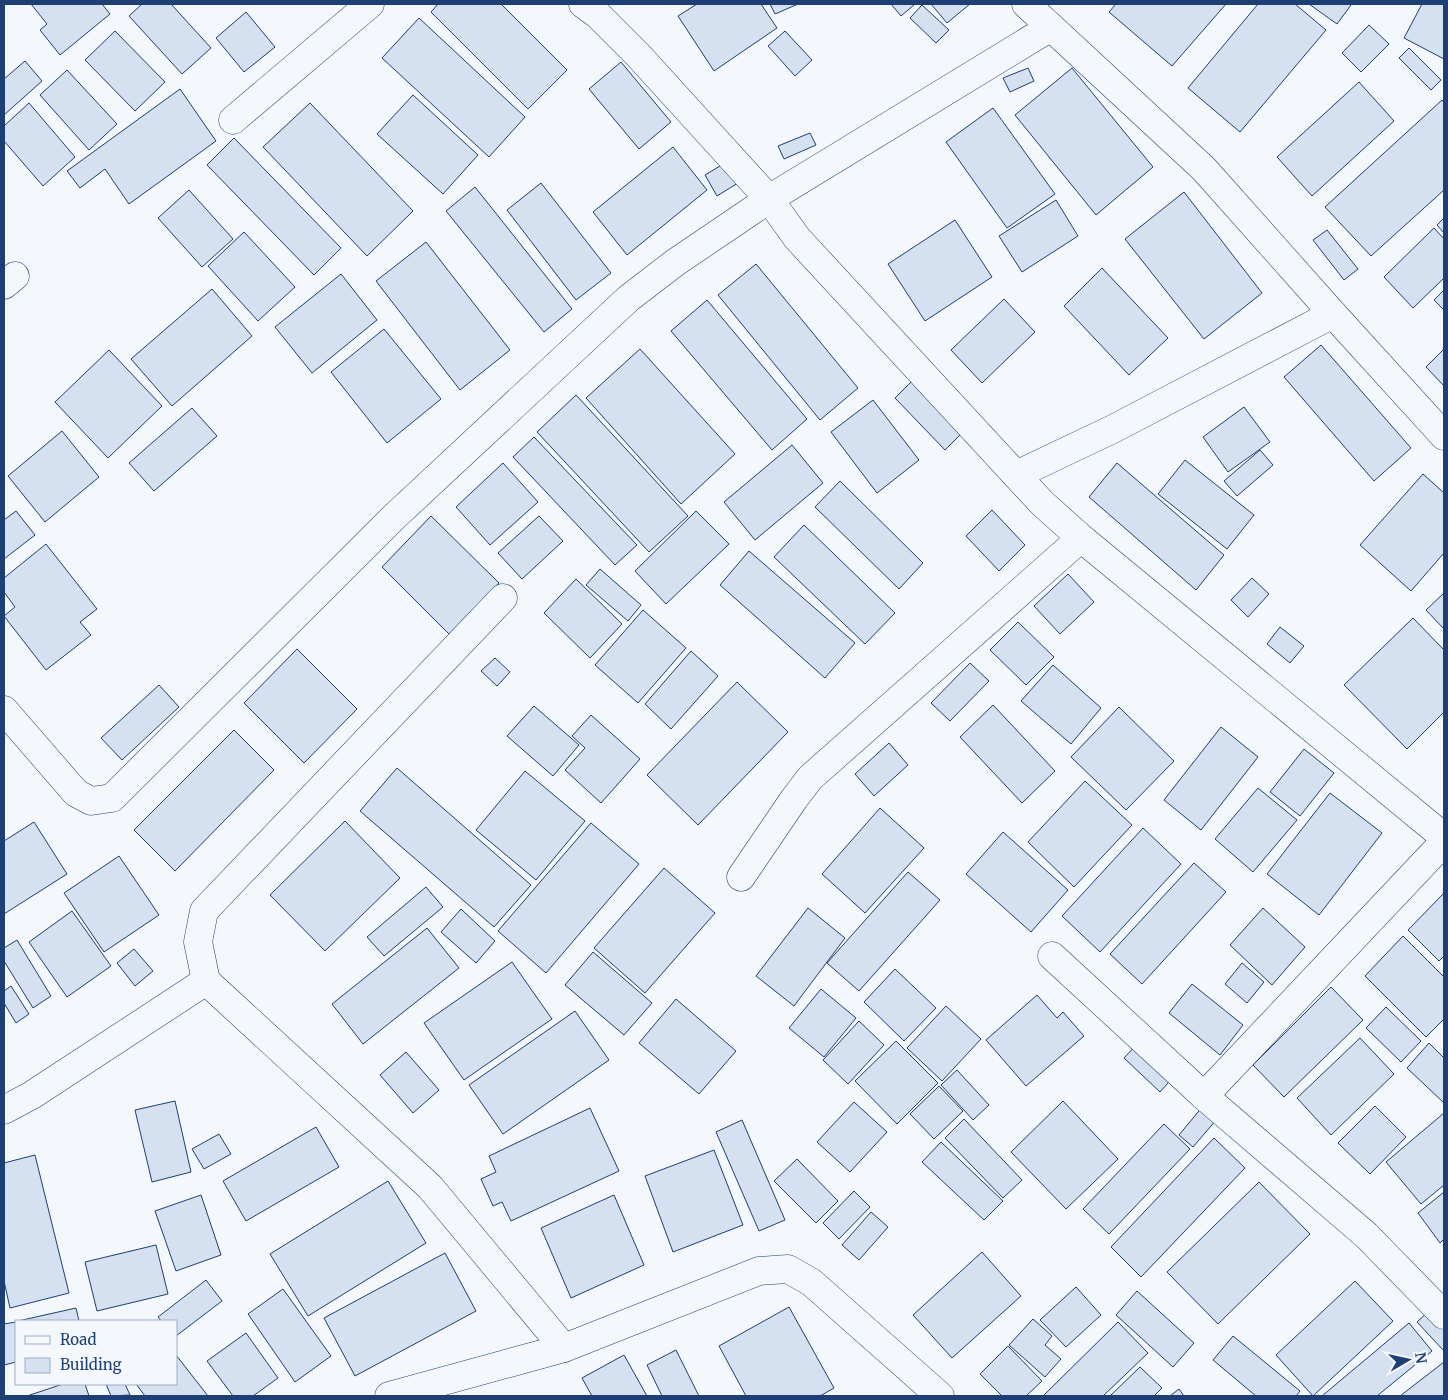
<svg xmlns="http://www.w3.org/2000/svg" width="1448" height="1400" font-family="Merriweather,serif">
	<rect width="100%" height="100%" fill="#f4f7fb"/>
	<!-- building -->
	<g fill="#d5e0f0" stroke="#1d3f73">
		<path d="M31 4H102L110 14 60 55 40 30 47 24Z"/>
		<path d="M142 4H171L211 48 182 74 129 16Z"/>
		<path d="M438 4H501L567 70 528 109 431 12Z"/>
		<path d="M697 4H761L777 28 714 71 678 16Z"/>
		<path d="M770 4H798L775 14Z"/>
		<path d="M891 4H915L901 16Z"/>
		<path d="M931 4H970L947 23Z"/>
		<path d="M1116 4H1226L1172 66 1109 12Z"/>
		<path d="M1258 4H1295L1326 30 1240 132 1188 88Z"/>
		<path d="M1309 4H1350L1351 5 1337 24Z"/>
		<path d="M1422 4H1444V59L1404 38Z"/>
		<path d="M922 5 949 30 936 43 910 18Z"/>
		<path d="M246 12 275 47 244 72 216 38Z"/>
		<path d="M419 18 525 117 489 157 382 58Z"/>
		<path d="M1369 25 1389 44 1361 72 1342 53Z"/>
		<path d="M115 31 165 82 135 111 85 60Z"/>
		<path d="M785 31 812 60 795 76 768 46Z"/>
		<path d="M1409 48 1441 80 1431 90 1399 58Z"/>
		<path d="M25 61 42 81 4 115V79Z"/>
		<path d="M621 62 671 122 639 149 589 89Z"/>
		<path d="M1028 68 1034 81 1010 92 1003 78Z"/>
		<path d="M1072 68 1153 167 1096 215 1015 115Z"/>
		<path d="M67 70 117 124 89 150 40 95Z"/>
		<path d="M1359 82 1394 121 1312 196 1277 157Z"/>
		<path d="M180 89 216 141 129 204 105 169 80 188 67 171Z"/>
		<path d="M413 95 478 155 443 194 377 134Z"/>
		<path d="M1442 100 1444 103V190L1371 256 1325 207Z"/>
		<path d="M29 103 75 157 43 186 4 141V126Z"/>
		<path d="M310 103 413 211 367 256 263 147Z"/>
		<path d="M993 108 1055 194 1007 228 946 142Z"/>
		<path d="M810 133 816 145 784 159 778 146Z"/>
		<path d="M234 138 341 248 314 275 207 165Z"/>
		<path d="M673 147 707 190 627 255 593 212Z"/>
		<path d="M725 163 738 183 717 196 705 175Z"/>
		<path d="M541 183 611 273 576 300 507 210Z"/>
		<path d="M475 187 572 309 544 332 446 211Z"/>
		<path d="M189 190 233 239 202 267 158 218Z"/>
		<path d="M1184 192 1262 293 1204 339 1125 239Z"/>
		<path d="M1056 200 1078 236 1022 272 999 236Z"/>
		<path d="M1444 218V233L1437 225Z"/>
		<path d="M955 220 992 277 925 321 888 264Z"/>
		<path d="M1434 228 1444 239V278L1413 308 1384 277Z"/>
		<path d="M1327 230 1358 269 1344 280 1313 240Z"/>
		<path d="M244 232 295 287 258 321 208 266Z"/>
		<path d="M426 242 510 350 460 390 376 281Z"/>
		<path d="M756 264 858 388 820 420 718 295Z"/>
		<path d="M1102 268 1168 338 1129 375 1064 306Z"/>
		<path d="M341 274 377 320 312 373 275 327Z"/>
		<path d="M212 289 252 336 172 406 131 359Z"/>
		<path d="M1444 290V310L1434 300Z"/>
		<path d="M1004 299 1035 332 982 383 951 350Z"/>
		<path d="M707 300 807 419 772 450 671 331Z"/>
		<path d="M384 329 441 399 387 443 331 372Z"/>
		<path d="M1321 345 1411 448 1374 481 1284 377Z"/>
		<path d="M640 349 735 454 681 504 586 398Z"/>
		<path d="M1444 349V386L1426 367Z"/>
		<path d="M109 350 162 406 108 458 55 402Z"/>
		<path d="M915 378 965 430 945 450 895 398Z"/>
		<path d="M576 395 688 516 649 552 537 432Z"/>
		<path d="M873 400 919 460 877 493 831 432Z"/>
		<path d="M1244 407 1270 442 1228 472 1203 437Z"/>
		<path d="M192 408 217 436 154 491 129 463Z"/>
		<path d="M62 431 99 477 45 522 8 476Z"/>
		<path d="M534 437 637 545 615 565 513 457Z"/>
		<path d="M792 445 823 483 755 540 724 502Z"/>
		<path d="M1260 450 1273 465 1237 496 1224 481Z"/>
		<path d="M1185 460 1254 515 1227 549 1158 494Z"/>
		<path d="M503 463 538 502 490 545 456 507Z"/>
		<path d="M1117 463 1224 555 1196 590 1089 497Z"/>
		<path d="M1423 474 1444 493V553L1411 591 1360 545Z"/>
		<path d="M840 481 923 563 899 589 815 507Z"/>
		<path d="M992 510 1025 545 999 571 966 536Z"/>
		<path d="M16 511 35 535 4 559V520Z"/>
		<path d="M696 511 729 544 666 604 635 571Z"/>
		<path d="M431 516 499 583 449 634 382 567Z"/>
		<path d="M539 516 563 541 522 579 498 553Z"/>
		<path d="M804 525 895 613 865 644 774 557Z"/>
		<path d="M46 544 97 609 80 622 91 635 46 670 4 616 15 607 4 592V578Z"/>
		<path d="M749 551 855 643 825 678 720 585Z"/>
		<path d="M600 569 641 605 628 621 586 585Z"/>
		<path d="M1068 574 1094 602 1060 634 1034 606Z"/>
		<path d="M1252 578 1269 594 1248 617 1231 600Z"/>
		<path d="M576 579 622 624 590 658 544 613Z"/>
		<path d="M1444 593V629L1426 610Z"/>
		<path d="M643 610 686 648 638 703 595 665Z"/>
		<path d="M1413 618 1444 650V712L1407 749 1344 685Z"/>
		<path d="M1018 622 1054 657 1026 685 990 650Z"/>
		<path d="M1280 627 1304 646 1290 663 1267 644Z"/>
		<path d="M297 649 357 709 304 763 244 703Z"/>
		<path d="M691 651 718 676 671 729 645 704Z"/>
		<path d="M495 658 510 672 497 686 481 671Z"/>
		<path d="M970 663 989 681 950 721 931 703Z"/>
		<path d="M1053 665 1101 708 1071 744 1021 701Z"/>
		<path d="M737 682 788 732 698 825 647 775Z"/>
		<path d="M159 685 179 707 122 760 101 738Z"/>
		<path d="M993 705 1055 771 1022 803 960 737Z"/>
		<path d="M534 706 579 745 553 776 507 736Z"/>
		<path d="M1119 707 1174 761 1126 810 1071 757Z"/>
		<path d="M591 715 640 759 601 803 565 770 585 748 572 736Z"/>
		<path d="M1221 727 1258 757 1201 830 1164 800Z"/>
		<path d="M234 730 274 770 175 871 134 830Z"/>
		<path d="M889 743 908 765 874 796 855 774Z"/>
		<path d="M1304 749 1334 773 1300 816 1270 792Z"/>
		<path d="M397 768 531 885 494 927 360 811Z"/>
		<path d="M525 771 585 821 536 880 476 830Z"/>
		<path d="M1085 781 1132 825 1074 887 1028 842Z"/>
		<path d="M1258 788 1297 820 1253 872 1215 839Z"/>
		<path d="M1330 793 1382 833 1319 915 1267 874Z"/>
		<path d="M880 808 924 848 865 913 822 874Z"/>
		<path d="M345 821 400 878 325 951 270 895Z"/>
		<path d="M34 822 67 874 4 914V841Z"/>
		<path d="M591 823 639 864 546 973 498 931Z"/>
		<path d="M1143 828 1181 864 1100 952 1062 916Z"/>
		<path d="M1003 832 1068 890 1031 932 966 874Z"/>
		<path d="M119 856 159 915 104 952 64 893Z"/>
		<path d="M1194 863 1226 892 1142 984 1110 954Z"/>
		<path d="M664 868 715 913 645 993 594 948Z"/>
		<path d="M908 872 940 900 859 991 827 963Z"/>
		<path d="M426 887 443 907 384 956 367 937Z"/>
		<path d="M1444 893V956L1439 961 1408 930Z"/>
		<path d="M808 908 845 938 794 1006 756 976Z"/>
		<path d="M1263 908 1305 947 1272 985 1230 945Z"/>
		<path d="M461 909 495 941 476 963 441 932Z"/>
		<path d="M72 911 111 966 67 997 29 942Z"/>
		<path d="M427 928 459 968 363 1044 332 1004Z"/>
		<path d="M1403 936 1444 977V1019L1426 1037 1365 976Z"/>
		<path d="M17 940 51 996 33 1008 4 961V948Z"/>
		<path d="M134 949 153 971 135 986 117 963Z"/>
		<path d="M593 952 652 1003 624 1035 565 985Z"/>
		<path d="M512 962 552 1019 464 1080 424 1023Z"/>
		<path d="M1242 963 1264 982 1247 1003 1225 984Z"/>
		<path d="M895 969 936 1008 904 1041 864 1002Z"/>
		<path d="M1192 984 1243 1025 1220 1055 1169 1013Z"/>
		<path d="M11 986 29 1014 16 1023 4 1003V991Z"/>
		<path d="M1331 987 1363 1020 1284 1097 1253 1065Z"/>
		<path d="M821 989 856 1018 824 1057 789 1028Z"/>
		<path d="M1037 995 1057 1018 1063 1012 1084 1036 1026 1086 986 1040Z"/>
		<path d="M676 999 736 1051 699 1094 639 1043Z"/>
		<path d="M946 1006 981 1039 942 1081 907 1048Z"/>
		<path d="M1386 1007 1421 1041 1401 1062 1366 1028Z"/>
		<path d="M575 1011 609 1060 503 1134 469 1085Z"/>
		<path d="M859 1021 884 1045 848 1084 823 1060Z"/>
		<path d="M1360 1038 1394 1074 1331 1135 1297 1098Z"/>
		<path d="M896 1041 938 1083 897 1124 855 1081Z"/>
		<path d="M1139 1042 1175 1075 1160 1092 1124 1058Z"/>
		<path d="M1429 1043 1444 1058V1103L1407 1068Z"/>
		<path d="M406 1052 439 1090 413 1113 380 1075Z"/>
		<path d="M957 1070 989 1105 973 1120 941 1085Z"/>
		<path d="M939 1086 963 1111 934 1139 910 1114Z"/>
		<path d="M175 1101 191 1172 152 1182 135 1110Z"/>
		<path d="M1063 1101 1118 1159 1066 1209 1011 1152Z"/>
		<path d="M854 1102 887 1132 850 1172 817 1142Z"/>
		<path d="M1203 1106 1217 1119 1193 1147 1179 1135Z"/>
		<path d="M1375 1106 1406 1137 1370 1174 1338 1143Z"/>
		<path d="M590 1108 619 1171 511 1221 502 1202 493 1206 481 1179 496 1172 489 1156Z"/>
		<path d="M1444 1113V1185L1421 1204 1386 1162Z"/>
		<path d="M964 1119 1022 1180 1003 1198 945 1138Z"/>
		<path d="M742 1120 785 1220 759 1231 716 1132Z"/>
		<path d="M1164 1124 1190 1149 1109 1234 1083 1209Z"/>
		<path d="M316 1127 339 1167 246 1221 223 1181Z"/>
		<path d="M219 1134 231 1154 204 1169 192 1149Z"/>
		<path d="M1214 1138 1245 1168 1141 1277 1111 1247Z"/>
		<path d="M941 1142 1003 1201 984 1220 922 1162Z"/>
		<path d="M714 1150 743 1225 673 1252 645 1176Z"/>
		<path d="M35 1155 69 1293 10 1308 4 1281V1163Z"/>
		<path d="M797 1159 838 1201 816 1223 774 1181Z"/>
		<path d="M388 1181 426 1243 308 1316 270 1254Z"/>
		<path d="M1259 1182 1310 1234 1218 1324 1167 1272Z"/>
		<path d="M854 1191 870 1207 839 1239 823 1223Z"/>
		<path d="M1444 1192V1239L1440 1243 1418 1213Z"/>
		<path d="M201 1195 221 1255 176 1271 155 1211Z"/>
		<path d="M614 1195 644 1265 571 1298 541 1228Z"/>
		<path d="M871 1212 888 1227 859 1260 842 1245Z"/>
		<path d="M156 1245 168 1294 97 1311 85 1262Z"/>
		<path d="M982 1252 1021 1296 952 1358 913 1315Z"/>
		<path d="M445 1253 476 1311 355 1376 324 1318Z"/>
		<path d="M206 1280 222 1301 176 1336V1321H161L158 1317Z"/>
		<path d="M1355 1281 1393 1321 1313 1396 1276 1355Z"/>
		<path d="M1076 1287 1101 1315 1066 1347 1040 1320Z"/>
		<path d="M283 1289 331 1356 295 1382 248 1314Z"/>
		<path d="M1137 1291 1194 1343 1173 1367 1116 1315Z"/>
		<path d="M789 1307 834 1388 820 1396H746L719 1346Z"/>
		<path d="M76 1308 79 1321H18Z"/>
		<path d="M1430 1310 1444 1324V1351L1417 1322Z"/>
		<path d="M1033 1319 1052 1336 1045 1345 1061 1359 1045 1377 1009 1345Z"/>
		<path d="M16 1322V1362L4 1365V1324Z"/>
		<path d="M1118 1322 1148 1353 1103 1396H1043Z"/>
		<path d="M1409 1323 1432 1351 1377 1396H1322Z"/>
		<path d="M246 1333 278 1378 253 1396H233L207 1361Z"/>
		<path d="M1233 1336 1300 1391 1296 1396H1256L1213 1360Z"/>
		<path d="M1008 1346 1042 1381 1026 1396H1002L980 1374Z"/>
		<path d="M676 1350 699 1396H662L647 1365Z"/>
		<path d="M176 1355 208 1396H145L136 1384H176Z"/>
		<path d="M624 1355 647 1396H592L582 1378Z"/>
		<path d="M1444 1362V1396H1400Z"/>
		<path d="M1140 1367 1162 1388 1154 1396H1110Z"/>
		<path d="M63 1384H85L89 1396H27Z"/>
		<path d="M106 1384H125L130 1395 111 1396Z"/>
		<path d="M1179 1389 1184 1396H1170Z"/>
	</g>
	<g fill="none" stroke-linecap="round" stroke-linejoin="round">
		<!-- minor casing -->
		<g stroke="#1d3f73" stroke-width="29">
			<g id="minor">
				<path d="M583 4 598 15 638 55 769 199 797 238 1042 503 1081 538 1444 837"/>
				<path d="M1026 4 1204 169 1333 314 1444 436"/>
				<path d="M233 120 370 4"/>
				<path d="M4 285 15 276"/>
				<path d="M1016 475 1113 429 1333 314"/>
				<path d="M503 598 204 911 198 942 206 981 430 1187 564 1348"/>
				<path d="M4 710 76 793 91 801 112 798 394 517 629 298 676 262 769 199 1051 27"/>
				<path d="M741 877 794 799 810 778 1081 538"/>
				<path d="M1052 956 1204 1096 1366 1235 1444 1315"/>
				<path d="M1204 1096 1444 842"/>
				<path d="M4 1110 32 1095 206 981"/>
				<path d="M389 1396 564 1348 759 1271 788 1269 811 1282 940 1396"/>
			</g>
		</g>
		<!-- minor -->
		<use href="#minor" stroke="#f4f7fb" stroke-width="28"/>
	</g>
	<!-- border -->
	<rect width="1448" height="1400" fill="none" stroke="#1d3f73" stroke-width="10"/>
	<!-- legend -->
	<rect x="15" y="1320" width="162" height="65" fill="#f4f7fb" stroke="#9eadc5"/>
	<rect x="25" y="1336" width="25" height="8" fill="#f4f7fb" stroke="#9eadc5"/>
	<text x="60" y="1345" font-size="15" fill="#1d3f73">Road</text>
	<rect x="25" y="1358" width="25" height="15" fill="#d5e0f0" stroke="#9eadc5"/>
	<text x="60" y="1370" font-size="15" fill="#1d3f73">Building</text>
	<!-- north arrow -->
	<g transform="translate(1408 1360) rotate(81)" stroke="#f4f7fb" stroke-width="4" paint-order="stroke">
	<path d="M0-4L9 19L0 12L-9 19Z" fill="#1d3f73"/>
	<text y="-8" font-size="14" font-weight="bold" text-anchor="middle" fill="#1d3f73">N</text>
	</g>
</svg>
